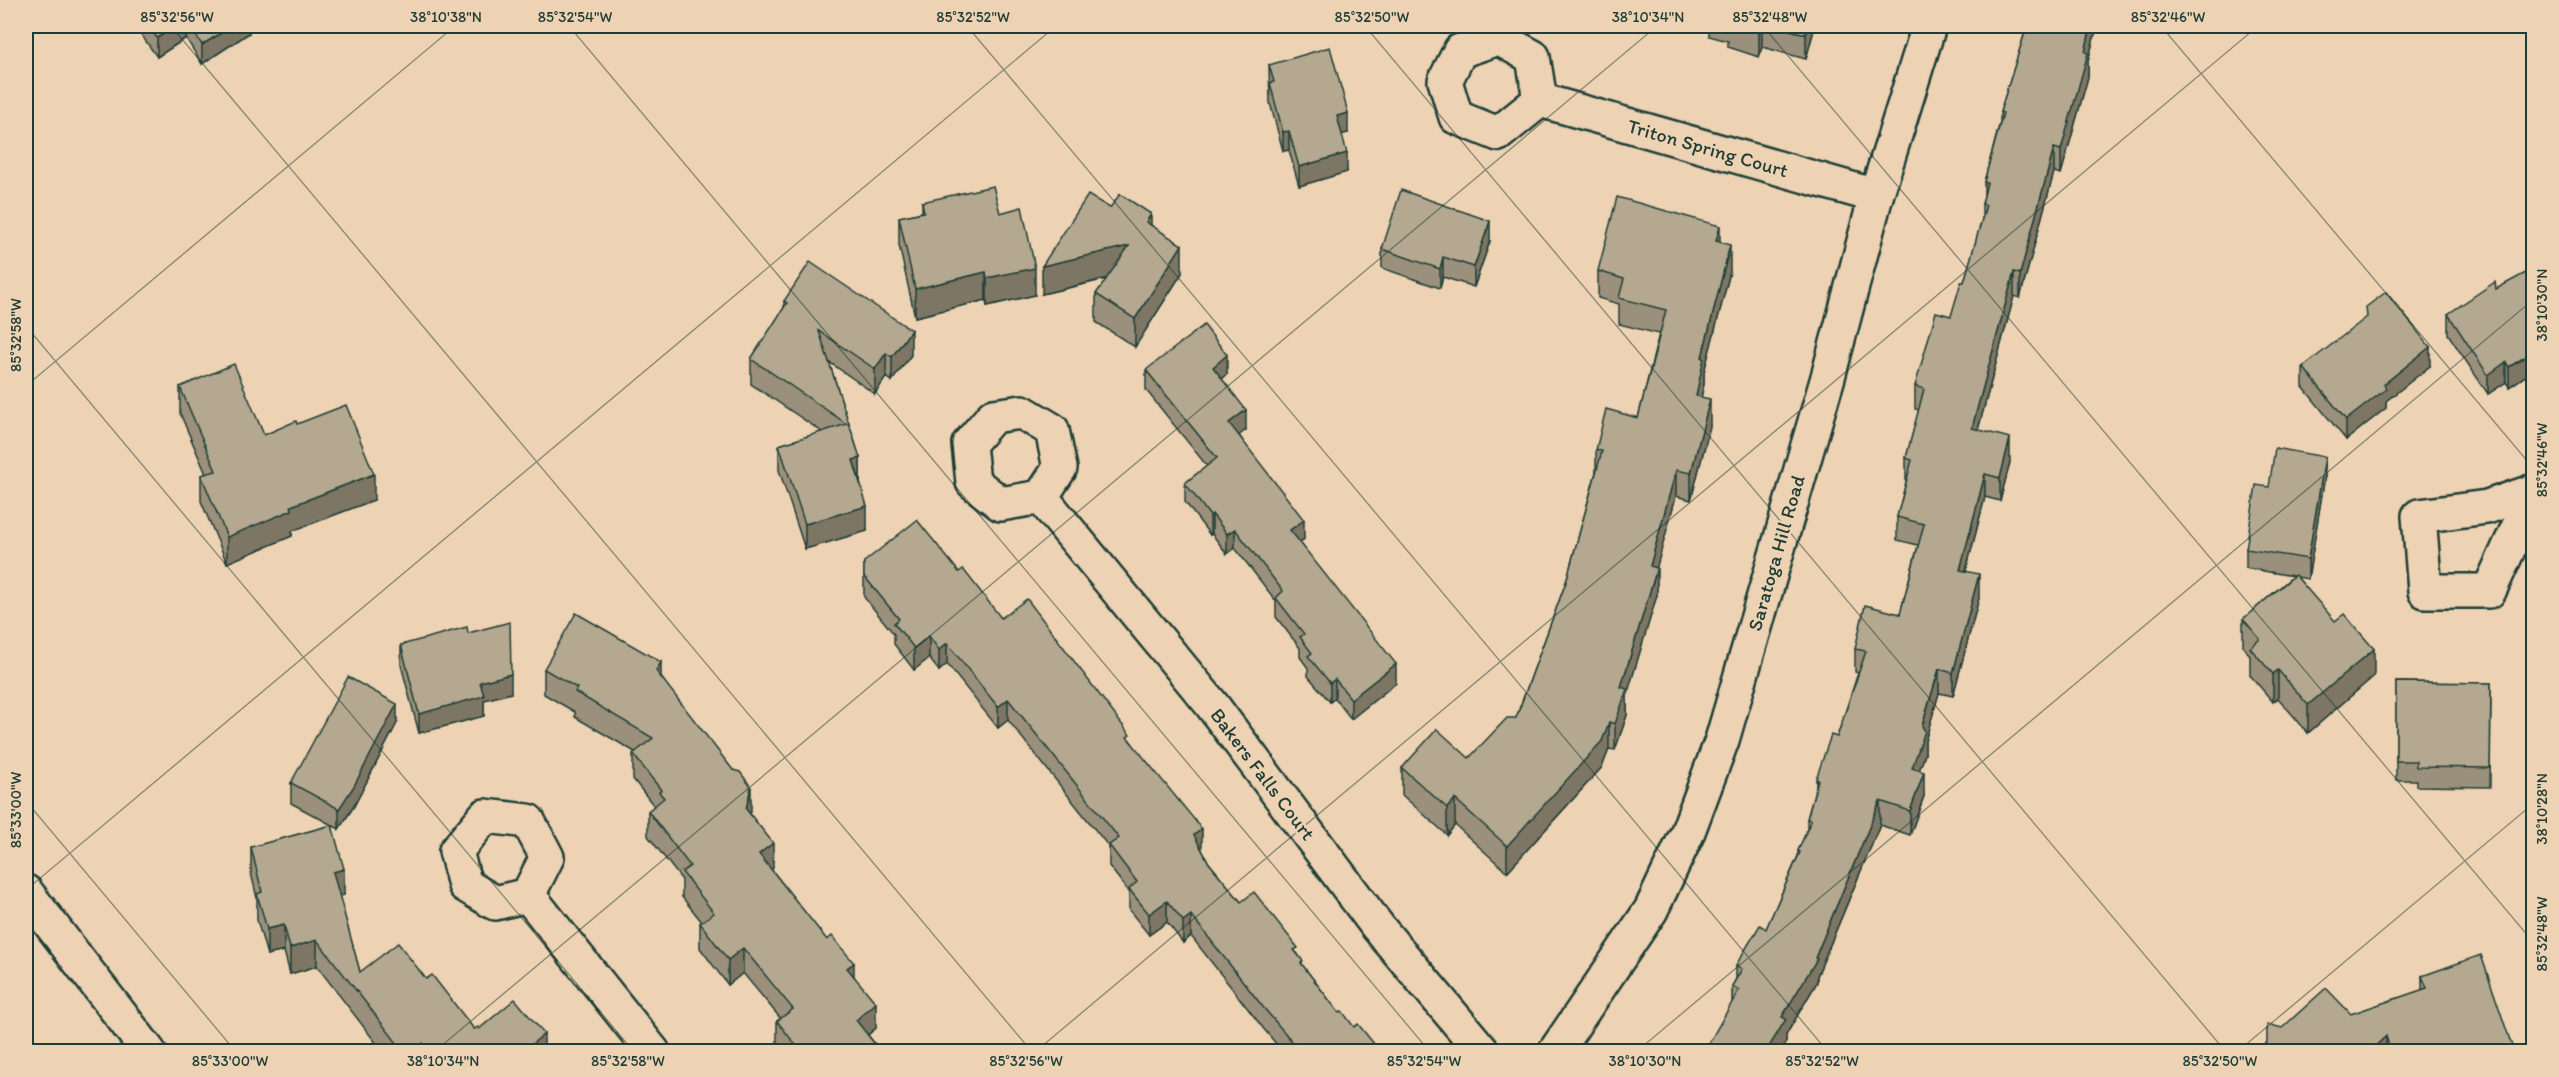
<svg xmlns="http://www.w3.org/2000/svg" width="2559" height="1077" font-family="Itim,sans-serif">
	<rect width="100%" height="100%" fill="#edd2b4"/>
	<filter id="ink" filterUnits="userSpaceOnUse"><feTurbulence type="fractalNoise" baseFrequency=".0167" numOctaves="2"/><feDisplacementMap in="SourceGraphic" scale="12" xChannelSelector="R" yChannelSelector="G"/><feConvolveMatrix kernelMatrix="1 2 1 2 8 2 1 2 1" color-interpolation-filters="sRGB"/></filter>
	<g filter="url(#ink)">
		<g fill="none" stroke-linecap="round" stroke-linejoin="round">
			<!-- minor casing -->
			<g stroke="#1f3d34" stroke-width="38">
				<g id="minor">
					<path d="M1540 100 1498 134 1456 117 1445 81 1460 51 1498 38 1533 57 1540 100 1876 196"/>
					<path d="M1022 412 1052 430 1060 468 1041 497 1001 504 973 482 969 444 993 416Z"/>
					<path d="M2534 491 2487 507 2419 516 2425 591H2489L2534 493"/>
					<path d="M1041 497 1212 705 1378 927 1483 1052"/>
					<path d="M485 816 528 821 547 857 528 895 495 903 465 885 456 851Z"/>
					<path d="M26 892 149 1052"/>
					<path d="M528 895 653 1052"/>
					<path d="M1555 1052 1651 910 1687 834 1722 740 1828 377 1876 196 1929 26"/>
				</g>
			</g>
			<!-- minor -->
			<use href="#minor" stroke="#edd2b4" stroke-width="33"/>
		</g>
		<!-- wall -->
		<g fill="#9b907c" stroke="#1f3d34" stroke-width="1.5">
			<path d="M135 26H249V33L202 64 186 38 157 57Z"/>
			<path d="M1709 26H1815L1806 59 1762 47 1759 57 1728 47V41L1709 36Z"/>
			<path d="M2027 26H2097L2088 61V77L2061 174 2054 172 2020 298 2014 296 1978 430 2010 462 2000 501 1985 497 1966 571 1979 598 1953 696 1939 693 1925 741V754L1919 771 1924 796 1910 835 1880 825 1817 976V982L1786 1035V1042L1732 1003V986L1736 979V965L1766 929 1798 856V851L1807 831V819L1816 787V779L1837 737 1858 673 1855 672V649L1900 614 1918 545 1897 540V517L1906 482V458L1919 410 1915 409V386L1951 316 1964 282 1982 220V204L1984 196V182L2000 122V112Z"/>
			<path d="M1269 65 1348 133 1342 134 1347 172 1299 186 1289 150 1283 151 1270 103Z"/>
			<path d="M922 202 1000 213 1035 295 987 306 986 300 915 317 899 245V217L922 212Z"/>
			<path d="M1110 208 1151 225 1182 273 1135 347 1096 322V294L1107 279 1042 294Z"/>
			<path d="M1490 241 1474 287 1443 277 1440 288 1382 268V249Z"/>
			<path d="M1720 243 1730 272 1704 372V384L1701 397 1710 426 1691 500 1676 496 1656 568 1657 595 1627 695V715L1615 750 1609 749 1602 767 1507 872 1455 825 1447 835 1402 795V768L1469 758 1516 718 1566 582 1596 472V450L1638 418 1659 334 1619 324V304L1598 298V271Z"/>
			<path d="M2534 270V370L2509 387 2506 382 2488 394 2448 334V314Z"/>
			<path d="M784 301 911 355 892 381 886 377 875 394 829 362 860 458V481L867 531 805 549 779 470V445L822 432 751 384V359L784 308Z"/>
			<path d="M2430 366 2386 401V408L2346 440 2303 387V367Z"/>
			<path d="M1146 370 1227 374 1222 379 1246 430 1239 435 1304 539 1300 542 1396 683 1351 719 1335 698 1330 702 1308 676V668L1300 657V648L1276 617V601L1235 548 1227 554 1212 534 1210 535 1185 502V483L1207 466 1146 390Z"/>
			<path d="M180 387 264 435 297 424 374 500 292 531V536L227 563 201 501V475L206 474 180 413Z"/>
			<path d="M2325 476 2308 579 2297 577 2374 676 2308 733 2278 698 2273 702 2250 675V655L2243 647V619L2293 576 2246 568V549L2269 487Z"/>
			<path d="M864 562 959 572 1001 618 1130 740 1202 850 1209 863 1241 902 1298 954 1303 966 1339 1013 1379 1052H1283L1263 1028 1191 936 1183 943 1167 922 1149 935 1129 910V892L1109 866V847L1008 720 998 728 947 664 939 671 929 658 914 670 894 644V634L864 597Z"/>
			<path d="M468 633 511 693 484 700V716L419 733 401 665V645Z"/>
			<path d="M2534 661V702L2527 692V665Z"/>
			<path d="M544 669 661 677 751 811 750 814 773 868 771 869 854 976 876 1028 868 1035 881 1052H782L777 1046V1021L781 1019 743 973 728 985 700 948V923L702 922 682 897V880L648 836V811L654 806 633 779V754L635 752 575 717V712L544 694Z"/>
			<path d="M2396 682 2491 683 2490 787 2416 786V780H2396Z"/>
			<path d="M397 723 354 806 339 829 332 825 344 895 339 896 360 972 426 979 474 1029H479L544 1052H383L317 966 290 974 284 951 267 955 257 920V898L251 873V847L332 825 291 803V783Z"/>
			<path d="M2422 976 2514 1052H2257L2282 1028 2351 1014 2422 990Z"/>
		</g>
		<!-- shaded-wall -->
		<g fill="#7e7665" stroke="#1f3d34" stroke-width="1.5">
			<path d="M176 26H186V38L157 57V38Z"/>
			<path d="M232 26H249V33L202 64V45Z"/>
			<path d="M1762 26V47L1759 57V32Z"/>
			<path d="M1809 26H1815L1806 59V34Z"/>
			<path d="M2091 26H2097L2088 61V77L2061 174V150Z"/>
			<path d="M1348 113V133L1337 136V116Z"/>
			<path d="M1289 131V150L1283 151V132Z"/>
			<path d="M2054 148V172L2020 298V274Z"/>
			<path d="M1347 153V172L1299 186V167Z"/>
			<path d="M1151 214V241L1146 222Z"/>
			<path d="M1490 221V241L1474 287V267Z"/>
			<path d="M1720 226V252L1716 241Z"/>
			<path d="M1182 245V273L1135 347V319Z"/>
			<path d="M1730 245V272L1704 372V384L1696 423V396L1702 357Z"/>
			<path d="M1129 246V273L1042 294V266Z"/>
			<path d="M1443 257V277L1440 288V269Z"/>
			<path d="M1035 268V295L987 306V278Z"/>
			<path d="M986 272V300L915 317V289Z"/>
			<path d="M2014 272V296L1972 452V428Z"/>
			<path d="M911 330V355L892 381V357Z"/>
			<path d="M2430 347V366L2386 401V408L2346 440V420L2384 384Z"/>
			<path d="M2534 351V370L2509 387V367Z"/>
			<path d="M886 353V377L875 394V369Z"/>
			<path d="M1227 355V374L1213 387V367Z"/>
			<path d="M2506 362V382L2488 394V375Z"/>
			<path d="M1710 399V426L1691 500V473Z"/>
			<path d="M1246 410V430L1229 443V423Z"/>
			<path d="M2010 438V462L2000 501V478Z"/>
			<path d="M2325 457V476L2308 579V559Z"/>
			<path d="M860 458V482L853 460Z"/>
			<path d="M1676 470V496L1650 592V566Z"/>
			<path d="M374 474V500L292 531V536L227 563V537L291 506Z"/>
			<path d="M1985 474V497L1960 593V570Z"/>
			<path d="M867 506V531L805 549V524Z"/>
			<path d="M1212 514V534L1210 535V516Z"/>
			<path d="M1304 520V539L1290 549V530Z"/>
			<path d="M1235 529V548L1227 554V534Z"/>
			<path d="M1657 568V595L1627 695V715L1615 750V724L1621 687Z"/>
			<path d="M1979 574V598L1953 696V673Z"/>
			<path d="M929 636V658L914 670V648Z"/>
			<path d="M947 643V664L939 671V650Z"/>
			<path d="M2374 649V676L2308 733V705Z"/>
			<path d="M661 662V687L656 671Z"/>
			<path d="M1396 664V683L1351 719V699Z"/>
			<path d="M1939 669V693L1925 741V754L1912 791V768L1922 726Z"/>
			<path d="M2278 670V698L2273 702V674Z"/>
			<path d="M511 674V693L484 700V716L419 733V714L480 682Z"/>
			<path d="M1335 679V698L1330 702V683Z"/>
			<path d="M1008 699V720L998 728V707Z"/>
			<path d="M397 704V723L354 806 339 829V809Z"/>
			<path d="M1609 722V749L1602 767 1507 872V846Z"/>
			<path d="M1924 772V796L1910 835V811Z"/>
			<path d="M751 787V811L746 834V809Z"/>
			<path d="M1455 799V825L1447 835V808Z"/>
			<path d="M1880 801V825L1817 976V982L1786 1035V1042L1780 1052H1766L1782 1017 1815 958Z"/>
			<path d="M1202 829V850L1194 857V835Z"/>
			<path d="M773 843V868L759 879V854Z"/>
			<path d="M344 869V895L333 899V872Z"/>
			<path d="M1167 901V922L1149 935V914Z"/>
			<path d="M1191 915V936L1183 943V921Z"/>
			<path d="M284 925V951L267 955V929Z"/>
			<path d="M317 940V966L290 974V948Z"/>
			<path d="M743 948V973L728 985V960Z"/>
			<path d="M854 963V988L847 968Z"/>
			<path d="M876 1003V1028L856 1044V1020Z"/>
			<path d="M544 1034V1052H532V1044Z"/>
			<path d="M2386 1036V1052H2369Z"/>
			<path d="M423 1043V1052H412Z"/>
		</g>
		<!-- building -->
		<g fill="#b4a890" stroke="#1f3d34" stroke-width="1.5">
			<path d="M148 26H176L157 38Z"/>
			<path d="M190 26H232L202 45Z"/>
			<path d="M1737 26H1762L1759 32Z"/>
			<path d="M1773 26H1809L1806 34Z"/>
			<path d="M2027 26H2091L2085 52 2088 53 2061 150 2054 148 2020 274 2014 272 1972 428 2010 438 2000 478 1985 474 1960 570 1979 574 1953 673 1939 669 1922 726 1925 731 1912 768 1924 772 1910 811 1880 801 1815 958 1817 959 1782 1017 1786 1019 1766 1052H1704L1739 990 1732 986 1742 969 1736 965 1760 925 1766 929 1800 852 1798 851 1811 820 1807 819 1818 780 1816 779 1831 735 1837 737 1866 651 1855 649 1865 605 1900 614 1924 524 1897 517 1912 460 1906 458 1924 389 1915 386 1936 312 1951 316 1961 282H1964L1986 205 1982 204 1987 183 1984 182 2003 113 2000 112Z"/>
			<path d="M1330 47 1348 113 1337 116 1347 153 1299 167 1289 131 1283 132 1270 83 1274 82 1269 65Z"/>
			<path d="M993 186 1000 213 1022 207 1035 268 987 278 986 272 915 289 899 217 924 212 922 202Z"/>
			<path d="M1401 190 1490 221 1474 267 1443 257 1440 269 1382 249Z"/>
			<path d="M1120 194 1151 214 1146 222 1182 245 1135 319 1096 294 1129 246 1042 266 1088 195 1110 208Z"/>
			<path d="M1617 197 1720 226 1716 241 1730 245 1702 357 1704 358 1696 396 1710 399 1691 473 1676 470 1650 566 1657 568 1621 687 1627 689 1615 724 1609 722 1602 741 1507 846 1455 799 1447 808 1402 768 1437 729 1469 758 1507 718H1516L1566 582 1602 451 1596 450 1606 409 1638 418 1666 310 1619 298 1624 279 1598 271Z"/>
			<path d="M810 262 911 330 892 357 886 353 875 369 819 331 860 458 853 460 867 506 805 524 779 445 847 424 751 359 787 303 784 301Z"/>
			<path d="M2533 269 2534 351 2509 367 2506 362 2488 375 2448 314 2495 282 2496 289Z"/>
			<path d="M2386 292 2430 347 2384 384 2386 389 2346 420 2303 367 2367 317 2366 307Z"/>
			<path d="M1204 325 1227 355 1213 367 1246 410 1229 423 1304 520 1290 530 1396 664 1351 699 1335 679 1330 683 1308 656 1312 653 1300 637 1304 634 1276 598 1283 591 1235 529 1227 534 1212 514 1210 516 1185 483 1217 458 1146 370Z"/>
			<path d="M234 364 264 435 296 421 297 424 346 405 374 474 291 506 292 510 227 537 201 475 216 471 180 387Z"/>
			<path d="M2275 448 2325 457 2308 559 2246 549 2256 485 2269 487Z"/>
			<path d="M917 520 959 572 963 569 1001 618 1027 599 1130 735 1127 737 1202 829 1194 835 1209 863 1241 902 1254 892 1298 948 1294 950 1303 961 1301 963 1339 1013 1342 1011 1354 1027 1358 1024 1379 1050 1377 1052H1301L1263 1007 1191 915 1183 921 1167 901 1149 914 1129 889 1137 882 1109 845 1119 838 1008 699 998 707 947 643 939 650 929 636 914 648 894 623 899 619 864 576V562Z"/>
			<path d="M2295 575 2335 621 2344 614 2374 649 2308 705 2278 670 2273 674 2250 648 2260 639 2243 619Z"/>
			<path d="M576 613 661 662 656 671 733 770 740 772 751 787 746 809 773 843 759 854 827 940 832 936 854 963 847 968 876 1003 856 1020 881 1052H801L777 1021 793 1009 743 948 728 960 700 923 714 913 682 872 690 866 648 811 664 798 659 792 661 790 633 754 653 738 575 692 577 688 544 669Z"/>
			<path d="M510 622 511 674 480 682 484 696 419 714 401 645 467 627 468 633Z"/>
			<path d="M2534 661V674L2527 665Z"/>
			<path d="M348 677 397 704 354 786 339 809 291 783Z"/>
			<path d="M2396 682 2491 683 2490 768 2416 767V761H2396Z"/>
			<path d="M332 825 344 869 333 872 360 972 398 943 426 979 432 975 474 1029 478 1027 479 1029 515 999 544 1034 532 1044 539 1052H430L423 1043 412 1052H404L317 940 290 948 284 925 267 929 257 894 262 892 251 847Z"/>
			<path d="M2481 955 2514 1052H2391L2386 1036 2369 1052H2257L2267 1043V1024L2282 1028 2326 988 2351 1014 2427 988 2422 976Z"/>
		</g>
	</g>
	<!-- ticks -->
	<path fill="none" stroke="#1f3d34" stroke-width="1.5" stroke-opacity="0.45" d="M171 26 1032 1052M569 26 1430 1052M967 26 1828 1052M1365 26 2226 1052M1763 26 2534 943M2161 26 2534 469M26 326 634 1052M26 386 455 26M26 801 236 1052M26 890 1056 26M434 1052 1657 26M1035 1052 2258 26M1636 1052 2534 299M2237 1052 2534 803"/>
	<g text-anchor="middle" stroke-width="5" stroke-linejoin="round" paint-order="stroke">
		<!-- street labels -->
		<g font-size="20" fill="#1f3d34" stroke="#edd2b4">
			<text transform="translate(1708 148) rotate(16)" y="7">Triton Spring Court</text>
			<text transform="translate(1776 553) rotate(-74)" y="7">Saratoga Hill Road</text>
			<text transform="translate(1263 774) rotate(53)" y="7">Bakers Falls Court</text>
		</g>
	</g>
	<!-- margin -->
	<rect width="2559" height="1077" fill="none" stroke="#edd2b4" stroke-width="66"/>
	<rect x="33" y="33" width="2493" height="1011" fill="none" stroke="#1f3d34" stroke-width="2"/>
	<g font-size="15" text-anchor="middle" fill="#1f3d34">
		<text x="177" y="22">85°32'56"W</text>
		<text x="446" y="22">38°10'38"N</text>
		<text x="575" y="22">85°32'54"W</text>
		<text x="973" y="22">85°32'52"W</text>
		<text x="1372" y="22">85°32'50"W</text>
		<text x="1648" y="22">38°10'34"N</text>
		<text x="1770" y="22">85°32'48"W</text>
		<text x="2168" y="22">85°32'46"W</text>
		<text transform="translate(2542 305) rotate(-90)" y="5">38°10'30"N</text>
		<text transform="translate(16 335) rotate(-90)" y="5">85°32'58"W</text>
		<text transform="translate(2542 460) rotate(-90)" y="5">85°32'46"W</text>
		<text transform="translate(2542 809) rotate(-90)" y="5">38°10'28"N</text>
		<text transform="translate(16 810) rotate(-90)" y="5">85°33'00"W</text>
		<text transform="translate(2542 934) rotate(-90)" y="5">85°32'48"W</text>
		<text x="230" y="1066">85°33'00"W</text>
		<text x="443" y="1066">38°10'34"N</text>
		<text x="628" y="1066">85°32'58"W</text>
		<text x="1026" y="1066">85°32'56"W</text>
		<text x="1424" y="1066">85°32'54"W</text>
		<text x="1645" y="1066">38°10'30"N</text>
		<text x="1822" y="1066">85°32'52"W</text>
		<text x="2220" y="1066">85°32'50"W</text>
	</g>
</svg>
